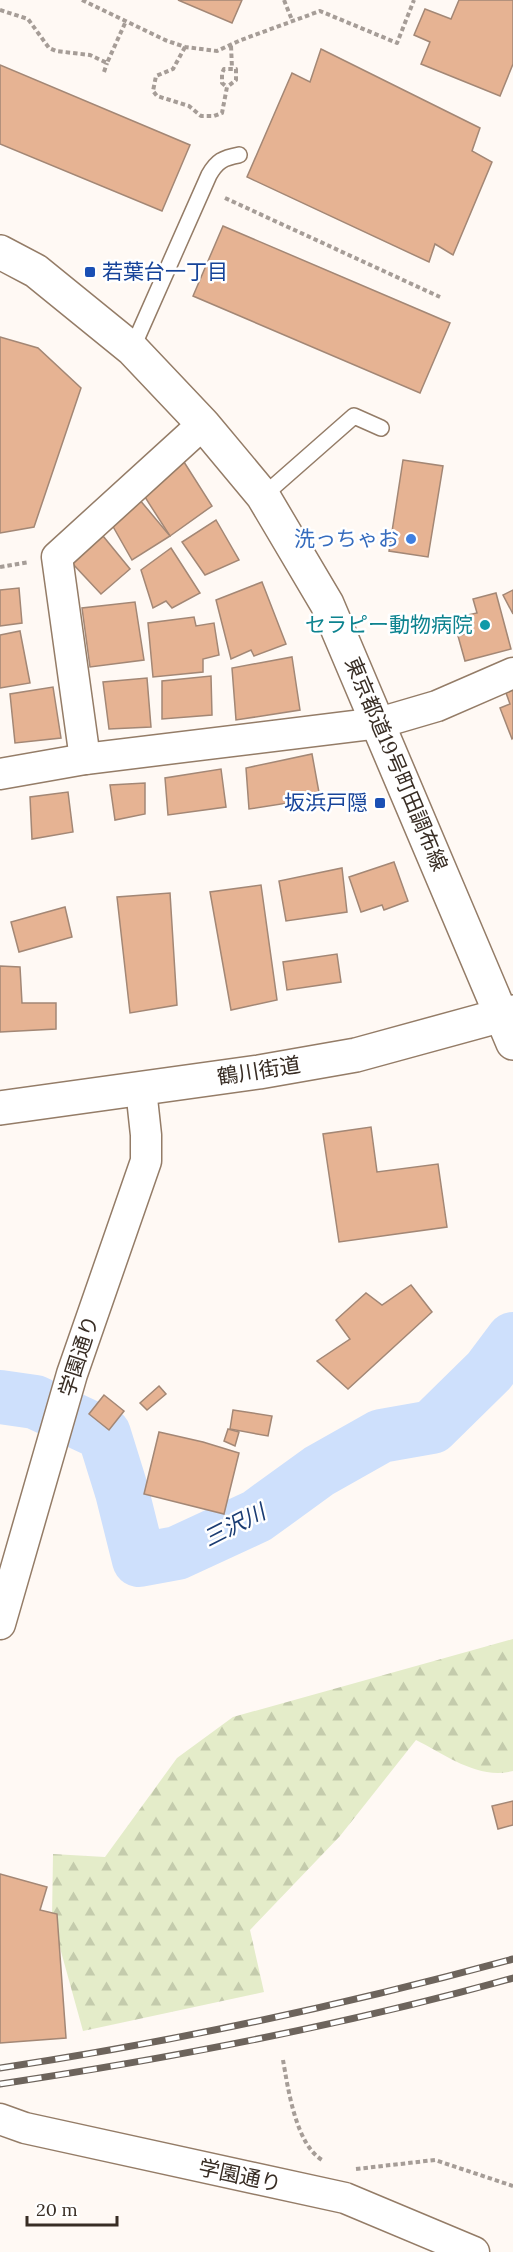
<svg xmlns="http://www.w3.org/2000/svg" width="513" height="2252" font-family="Lora,'Noto Sans JP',serif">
	<defs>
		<pattern id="forest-firs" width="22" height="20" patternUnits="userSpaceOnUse" patternTransform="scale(1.5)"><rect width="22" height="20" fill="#e4ecc9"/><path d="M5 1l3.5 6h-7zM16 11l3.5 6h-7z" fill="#c4cbac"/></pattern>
	</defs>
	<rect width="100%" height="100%" fill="#fff9f4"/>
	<!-- forest -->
	<path fill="url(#forest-firs)" d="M513 1639V1771C478 1780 446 1755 416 1740L340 1836 250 1930 264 1992 83 2031 52 1919 53 1854 105 1857 177 1758 233 1717Z"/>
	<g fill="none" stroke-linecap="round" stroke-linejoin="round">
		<!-- river -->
		<path stroke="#cee0fc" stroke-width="54" d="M0 1397 35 1402 104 1434 122 1492 139 1560 177 1553 257 1516 319 1471 381 1436 432 1427 489 1371 513 1339"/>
	</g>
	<!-- building -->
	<g fill="#e6b393" stroke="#a38775" stroke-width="1.5">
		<path d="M178 0H242L232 23Z"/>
		<path d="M459 0H513V64L500 96 421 64 430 42 414 35 425 9 451 19Z"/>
		<path d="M321 49 480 128 472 151 492 162 453 255 435 244 429 262 247 177 292 73 310 82Z"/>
		<path d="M0 65 190 145 162 211 0 144Z"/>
		<path d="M223 226 450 323 420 393 193 296Z"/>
		<path d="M0 337 38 348 81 388 34 527 0 533Z"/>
		<path d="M403 460 443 466 428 557 389 551Z"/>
		<path d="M184 462 212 506 170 536 143 494Z"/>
		<path d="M139 499 170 536 132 560 111 523Z"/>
		<path d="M216 520 239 560 205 575 182 542Z"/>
		<path d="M103 536 130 569 101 594 72 563Z"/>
		<path d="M171 548 200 593 172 608 166 601 153 608 141 570Z"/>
		<path d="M262 582 286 644 254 656 251 650 231 659 216 600Z"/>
		<path d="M19 588 22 623 0 626V590Z"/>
		<path d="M513 590V614L503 595Z"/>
		<path d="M496 593 511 649 465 661 458 636 468 633 463 616 477 613 473 599Z"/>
		<path d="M135 602 144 660 90 667 82 608Z"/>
		<path d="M194 617 196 626 214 623 219 655 203 659V672L153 677 148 623Z"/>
		<path d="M20 631 30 683 0 688V635Z"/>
		<path d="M292 657 300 710 236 720 232 668Z"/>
		<path d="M211 676 212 715 162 719V681Z"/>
		<path d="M147 678 151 727 109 729 103 682Z"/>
		<path d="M513 686V738L512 739 500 708 510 704 505 690Z"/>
		<path d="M53 687 61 738 15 743 10 694Z"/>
		<path d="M312 754 320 798 249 809 246 768Z"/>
		<path d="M221 769 226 807 168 815 165 778Z"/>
		<path d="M145 783V814L115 820 110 785Z"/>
		<path d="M68 792 73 832 32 839 30 797Z"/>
		<path d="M394 862 408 901 384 910 382 905 361 912 349 877Z"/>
		<path d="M342 868 347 912 286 921 279 881Z"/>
		<path d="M261 885 277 1000 231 1010 210 892Z"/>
		<path d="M170 893 177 1005 130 1013 117 897Z"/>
		<path d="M65 907 72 937 19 952 11 922Z"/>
		<path d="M337 954 341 982 287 990 283 962Z"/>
		<path d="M0 966 20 967 22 1003H56V1029L0 1032Z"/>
		<path d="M371 1127 377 1172 438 1164 447 1227 339 1242 323 1134Z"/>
		<path d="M411 1285 432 1312 348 1389 317 1361 350 1339 336 1320 366 1293 382 1305Z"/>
		<path d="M159 1386 166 1394 147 1410 140 1403Z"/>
		<path d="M104 1395 124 1411 109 1430 89 1414Z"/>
		<path d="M233 1410 272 1416 268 1436 230 1429Z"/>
		<path d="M228 1429 239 1432 235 1446 224 1441Z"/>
		<path d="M159 1432 203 1442 239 1453 224 1514 144 1494Z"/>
		<path d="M513 1801V1825L498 1829 492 1806Z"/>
		<path d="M0 1874 47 1887 40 1910 57 1914 66 2038 0 2043Z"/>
	</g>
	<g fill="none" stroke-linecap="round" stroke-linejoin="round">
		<!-- lane casing -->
		<g stroke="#947c67" stroke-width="18">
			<g id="lane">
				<path d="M132 349 209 175C217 161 223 158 239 155"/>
				<path d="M263 496 354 416 381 428"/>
			</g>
		</g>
		<!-- street casing -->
		<g stroke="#947c67" stroke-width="33">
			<g id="street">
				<path d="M85 759 57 557 203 424"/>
				<path d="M0 774 85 759 379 723 437 706 513 673"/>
				<path d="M0 1624 72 1374 146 1161V1135L141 1089"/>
				<path d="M0 2119 25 2128 345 2198 474 2252"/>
			</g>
		</g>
		<!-- primary casing -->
		<g stroke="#947c67" stroke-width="36">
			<g id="primary">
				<path d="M0 252 36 271 132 349 203 424 263 496 327 604 513 1043"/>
				<path d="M0 1108 259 1072 356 1055 513 1012"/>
			</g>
		</g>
		<!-- path -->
		<g stroke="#a69d97" stroke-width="4" stroke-dasharray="4.5 3" stroke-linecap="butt">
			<path d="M82 0 165 40 185 47 217 51 241 40 320 11 397 43 414 0"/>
			<path d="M284 0 292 20"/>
			<path d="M0 10 28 19 49 48 56 51 90 55 107 63 126 21"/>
			<path d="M231 46 232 68"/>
			<path d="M185 47 173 69 156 76 153 91 157 96 189 106 201 116H214L222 113 227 87 222 83V73L224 69H236V80L227 87"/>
			<path d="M104 72 107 63"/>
			<path d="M225 198 440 297"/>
			<path d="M0 567 29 562"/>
			<path d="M283 2060C288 2088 296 2147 324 2161"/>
			<path d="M356 2169 435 2160 513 2186"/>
		</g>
		<!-- lane -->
		<use href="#lane" stroke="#fff" stroke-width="15"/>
		<!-- street -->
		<use href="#street" stroke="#fff" stroke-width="30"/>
		<!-- primary -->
		<use href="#primary" stroke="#fff" stroke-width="33"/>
		<!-- rail casing -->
		<g stroke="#6d645c" stroke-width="7">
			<g id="rail">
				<path d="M0 2068C173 2042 344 2005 513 1959"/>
				<path d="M0 2084C173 2058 345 2025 513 1978"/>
			</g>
		</g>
		<!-- rail -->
		<use href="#rail" stroke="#fff" stroke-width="4.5" stroke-dasharray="14" stroke-linecap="butt"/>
	</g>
	<!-- markers -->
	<g fill="#1a4fb4" stroke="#fff" stroke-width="2">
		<rect x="84" y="266" width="12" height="12" rx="3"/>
		<rect x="374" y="797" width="12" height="12" rx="3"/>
	</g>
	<circle fill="#3f7fe0" stroke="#fff" stroke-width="2" cx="411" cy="539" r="6"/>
	<circle fill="#0f9aa8" stroke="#fff" stroke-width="2" cx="485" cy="625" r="6"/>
	<g text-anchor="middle" stroke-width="5" stroke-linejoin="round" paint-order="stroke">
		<!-- transit labels -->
		<g font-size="21" fill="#164399" stroke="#fff" text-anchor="start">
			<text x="102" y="279">若葉台一丁目</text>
			<text x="368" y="810" text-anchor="end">坂浜戸隠</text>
		</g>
		<!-- shop labels -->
		<g font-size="21" fill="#366cbe" stroke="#fff" text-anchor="end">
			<text x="399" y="546">洗っちゃお</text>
		</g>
		<!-- culture labels -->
		<g font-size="21" fill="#0d838f" stroke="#fff" text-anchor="end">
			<text x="473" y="632">セラピー動物病院</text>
		</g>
		<!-- street labels -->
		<g font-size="21" fill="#382d24" stroke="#fff">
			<text transform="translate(396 764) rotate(67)" y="7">東京都道19号町田調布線</text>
			<text transform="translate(259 1071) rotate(-9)" y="7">鶴川街道</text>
			<text transform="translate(79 1356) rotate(-72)" y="7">学園通り</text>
			<text transform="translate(240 2176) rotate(12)" y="7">学園通り</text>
		</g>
		<!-- water labels -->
		<g font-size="22" font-style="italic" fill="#1a3c73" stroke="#fff">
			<text transform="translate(234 1525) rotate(-27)" y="8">三沢川</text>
		</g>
	</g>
	<!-- scale -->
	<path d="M27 2216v9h90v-9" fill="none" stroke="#382d24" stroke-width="3"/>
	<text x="36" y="2216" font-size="18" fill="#382d24" stroke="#ffffff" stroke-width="4.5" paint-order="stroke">20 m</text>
</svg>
